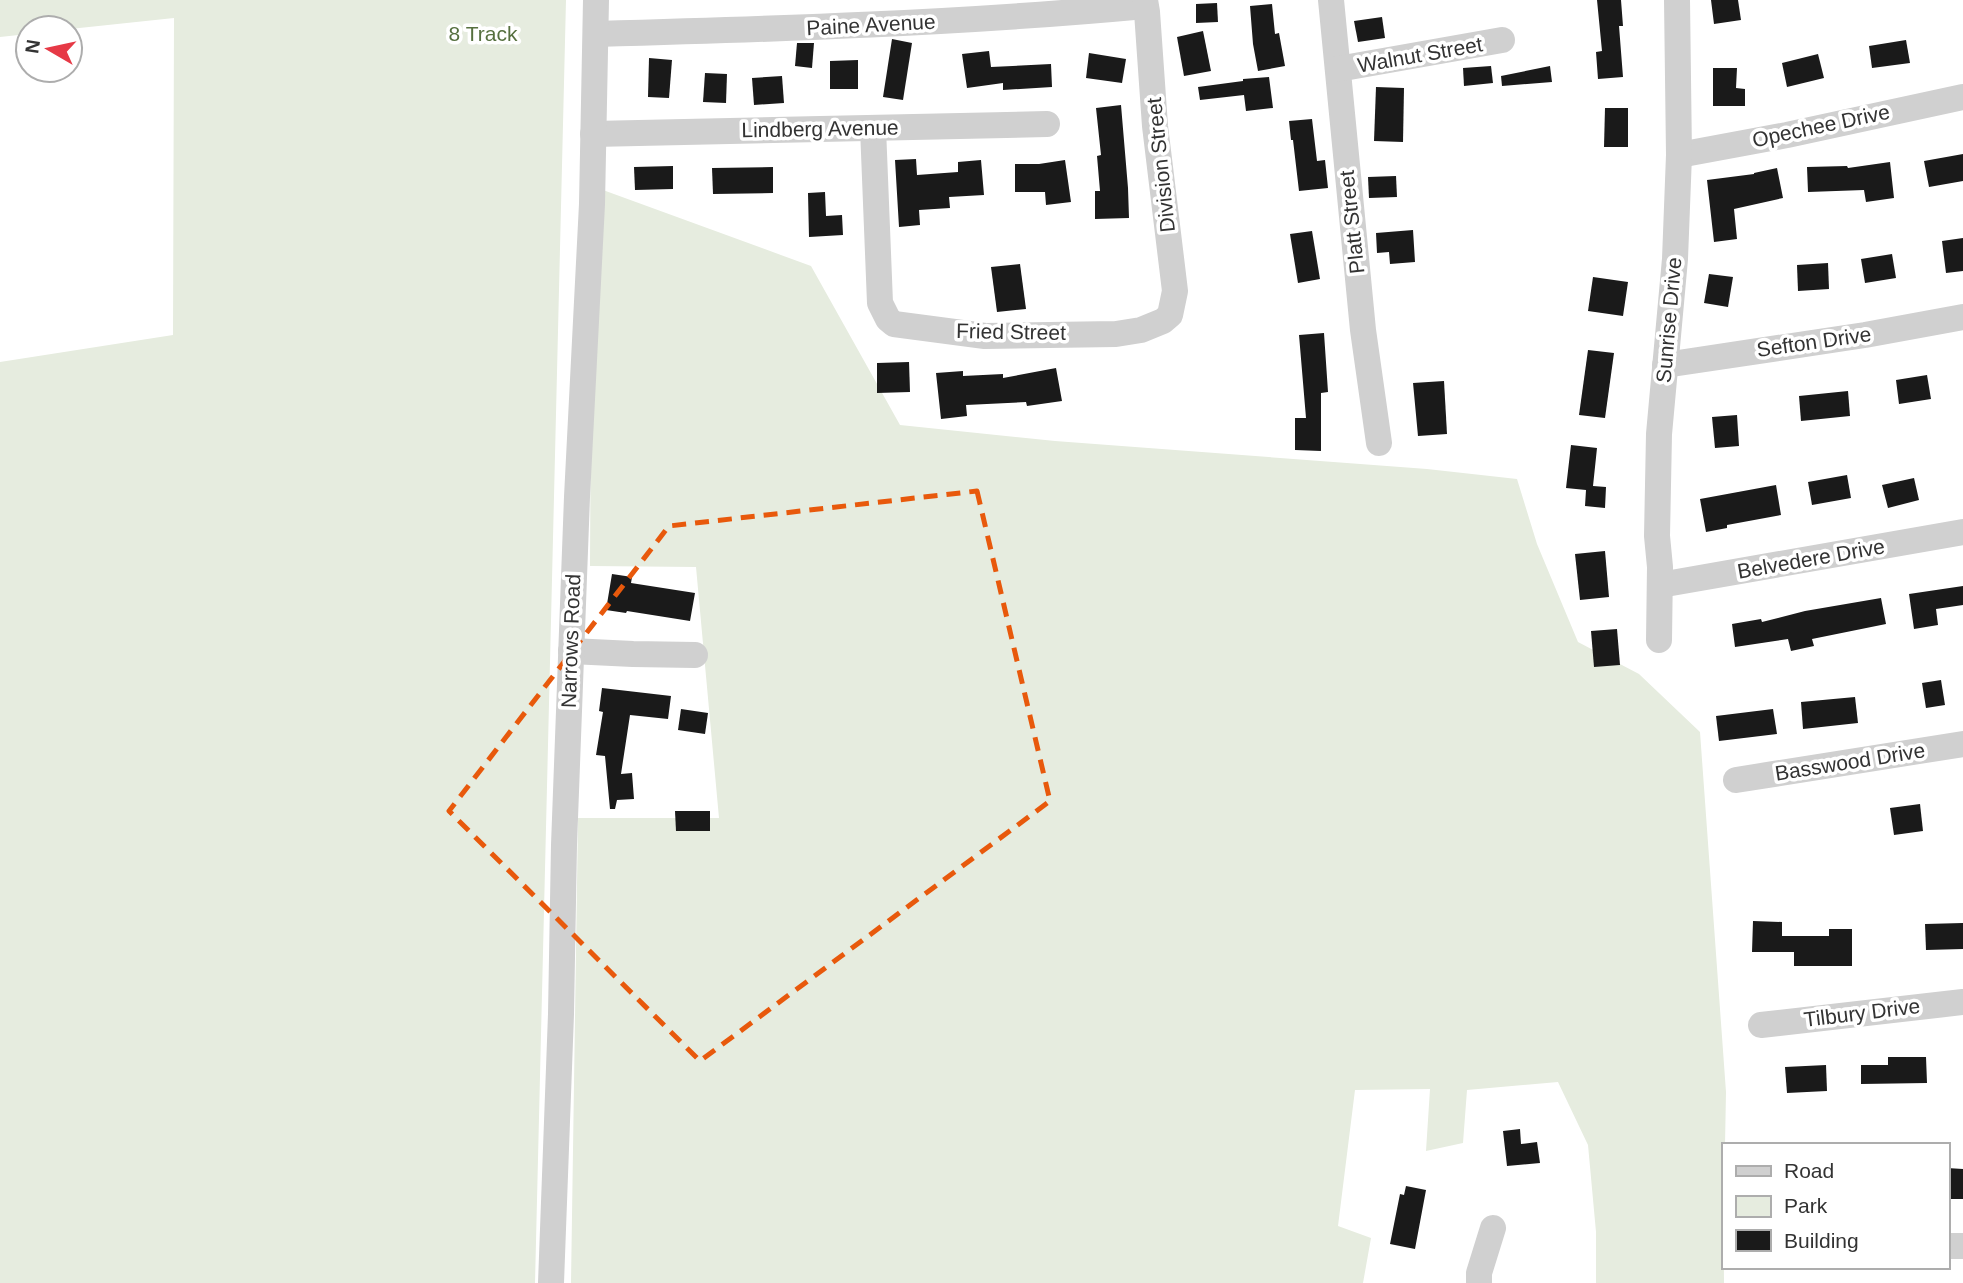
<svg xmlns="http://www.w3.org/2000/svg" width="1963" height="1283" font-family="Arial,sans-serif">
	<rect width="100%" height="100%" fill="#fff"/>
	<!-- green -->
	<g fill="#e6ecdf">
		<path d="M0 0H566L535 1283H0V362L173 335 174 18 70 29 28 28V34L0 37Z"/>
		<path d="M592 186 811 266 900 425 1055 441 1427 469 1517 479 1537 544 1578 642 1639 674 1700 732 1726 1092 1725 1145H1723L1724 1283H1596V1232L1588 1145 1558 1082 1467 1090 1463 1143 1426 1151 1430 1089 1355 1090 1338 1226 1371 1238 1363 1283H571L578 818H719L696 567 590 566Z"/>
	</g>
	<!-- building -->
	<g fill="#1a1a1a">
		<path d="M1597 0H1621L1623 26H1619L1623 77 1598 79 1596 52 1602 51Z"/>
		<path d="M1711 0H1738L1741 20 1714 24Z"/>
		<path d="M1217 3 1218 22 1196 23V4Z"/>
		<path d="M1272 4 1275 34 1279 33 1285 66 1258 71 1253 44 1250 6Z"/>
		<path d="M1382 17 1385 38 1358 42 1354 21Z"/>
		<path d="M1203 31 1211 71 1184 76 1177 37Z"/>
		<path d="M892 39 912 43 903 100 883 97Z"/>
		<path d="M1906 40 1910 63 1872 68 1869 46Z"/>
		<path d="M797 43H814L812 68 795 66Z"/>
		<path d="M989 51 991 67 1051 64 1052 87 1003 90V83L967 88 962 54Z"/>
		<path d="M1089 53 1126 59 1122 83 1086 78Z"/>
		<path d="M1818 54 1824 78 1787 87 1782 63Z"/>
		<path d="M649 58 672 60 669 98 648 97Z"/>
		<path d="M858 60V89H830V61Z"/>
		<path d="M1491 66 1493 83 1464 86 1463 68Z"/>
		<path d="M1550 66 1552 82 1502 86 1501 76Z"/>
		<path d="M1713 68H1737L1736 88 1745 89V106H1713Z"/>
		<path d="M705 73 727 74 726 103 703 102Z"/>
		<path d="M782 76 784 103 754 105 752 78Z"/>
		<path d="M1269 77 1273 108 1246 111 1244 95 1200 100 1198 87 1243 81V79Z"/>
		<path d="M1376 87 1404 88 1403 142 1374 141Z"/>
		<path d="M1121 105 1128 188 1129 218 1095 219V191H1100L1097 156 1101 155 1096 108Z"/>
		<path d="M1605 108H1628V147H1604Z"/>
		<path d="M1312 119 1317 161 1325 160 1328 188 1299 191 1293 140H1291L1289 121Z"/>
		<path d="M1963 154V181L1929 187 1924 161Z"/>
		<path d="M916 159 917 175 958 172V162L981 160 984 195 949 197 950 208 919 210 920 225 899 227 895 160Z"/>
		<path d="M1065 160 1071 202 1046 205 1045 192H1015V164H1039Z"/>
		<path d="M1890 162 1894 198 1866 202 1864 190 1808 192 1807 167 1847 166 1848 168Z"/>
		<path d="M673 166V189L635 190 634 167Z"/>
		<path d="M773 167V193L713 194 712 168Z"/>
		<path d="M1777 168 1783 198 1734 209 1737 239 1714 242 1707 180 1754 174V173Z"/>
		<path d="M1396 176 1397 197 1369 198 1368 177Z"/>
		<path d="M825 192 826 216 842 215 843 235 809 237 808 193Z"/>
		<path d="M1413 230 1415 262 1390 264 1389 252 1377 253 1376 233Z"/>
		<path d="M1312 231 1320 279 1298 283 1290 234Z"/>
		<path d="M1963 238V271L1946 273 1942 241Z"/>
		<path d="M1892 254 1896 278 1865 283 1861 259Z"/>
		<path d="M1828 263 1829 289 1798 291 1797 265Z"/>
		<path d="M1020 264 1026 309 997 312 991 267Z"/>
		<path d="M1709 274 1733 277 1728 307 1704 303Z"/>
		<path d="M1593 277 1628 282 1623 316 1588 311Z"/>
		<path d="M1324 333 1328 392 1321 393V451L1295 450V418H1306L1299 335Z"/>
		<path d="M1588 350 1614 353 1605 418 1579 415Z"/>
		<path d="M909 362 910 392 877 393V363Z"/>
		<path d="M1056 368 1062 401 1027 406 1026 402 966 405 967 416 941 419 936 373 963 371V376L1003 374V378Z"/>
		<path d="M1927 375 1931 399 1899 404 1896 380Z"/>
		<path d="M1444 381 1447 434 1418 436 1413 383Z"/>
		<path d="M1848 391 1850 416 1801 421 1799 396Z"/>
		<path d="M1737 415 1739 446 1715 448 1712 417Z"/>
		<path d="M1571 445 1597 448 1593 486 1606 487 1605 508 1585 506 1586 490 1566 488Z"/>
		<path d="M1847 475 1851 498 1812 505 1808 482Z"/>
		<path d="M1914 478 1919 500 1888 508 1882 485Z"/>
		<path d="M1776 485 1781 515 1727 525V528L1706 532 1700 499Z"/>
		<path d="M1605 551 1609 597 1580 600 1575 554Z"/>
		<path d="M612 574 632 577 631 583 695 593 690 621 627 611 626 613 606 610Z"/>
		<path d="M1963 586V605L1936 609 1938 625 1914 629 1909 594Z"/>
		<path d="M1881 598 1886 624 1812 639 1814 646 1791 651 1788 639 1735 647 1732 624 1761 619 1762 622 1805 611Z"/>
		<path d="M1617 629 1620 665 1594 667 1591 631Z"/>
		<path d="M1941 680 1945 705 1926 708 1922 683Z"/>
		<path d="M602 688 671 696 668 719 630 715 621 774 632 773 634 799 617 800 615 809H610L605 756 596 755 603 712 599 711Z"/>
		<path d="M1855 697 1858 723 1803 729 1801 702Z"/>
		<path d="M681 709 708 713 705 734 678 730Z"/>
		<path d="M1773 709 1777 734 1719 741 1716 716Z"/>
		<path d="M1920 804 1923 831 1894 835 1890 808Z"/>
		<path d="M675 811H710V831H676Z"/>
		<path d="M1753 921 1782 922V936H1829V929H1852V966H1794V952H1752Z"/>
		<path d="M1963 923V949L1926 950 1925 924Z"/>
		<path d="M1888 1057H1926L1927 1083 1861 1084V1065H1888Z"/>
		<path d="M1826 1065 1827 1091 1787 1093 1785 1067Z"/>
		<path d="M1520 1129 1521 1144 1537 1142 1540 1163 1507 1166 1503 1131Z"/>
		<path d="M1947 1168 1963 1169V1199H1947Z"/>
		<path d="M1406 1186 1426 1190 1415 1249 1390 1244 1400 1194 1404 1195Z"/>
	</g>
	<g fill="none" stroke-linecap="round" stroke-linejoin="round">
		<!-- minor -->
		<g stroke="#d0d0d0" stroke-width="26">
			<path d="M1331 0 1363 330 1379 443"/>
			<path d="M596 34C779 29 963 23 1145 6"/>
			<path d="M1338 69 1502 40"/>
			<path d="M873 128 880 303 888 319 894 324 985 336 1116 334 1141 330 1163 321 1170 315 1175 291 1155 126 1147 12 1145 0"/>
			<path d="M593 134 1047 124"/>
			<path d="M1679 155 1787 135 1963 97"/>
			<path d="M1665 365 1865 335 1963 317"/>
			<path d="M1660 585 1963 532"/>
			<path d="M1659 640 1660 567 1657 536 1659 434 1675 259 1679 155 1677 0"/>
			<path d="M571 651 633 654 695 655"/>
			<path d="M1736 780 1963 744"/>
			<path d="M1761 1025 1963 1002"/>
			<path d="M1947 1246H1963"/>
			<path d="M551 1283 561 1014 564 845 577 497 592 204 596 0"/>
			<path d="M1479 1283V1273L1493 1228"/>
		</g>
	</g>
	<!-- marked area -->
	<path fill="none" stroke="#e8590c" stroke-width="5" stroke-dasharray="14 9" stroke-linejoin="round" d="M977 491 1050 801 700 1061 449 811 669 526Z"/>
	<g text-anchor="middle" stroke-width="7" stroke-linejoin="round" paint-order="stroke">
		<!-- street labels -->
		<g font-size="21" fill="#333" stroke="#fff">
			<text transform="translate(871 25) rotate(-3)" y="7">Paine Avenue</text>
			<text transform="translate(1420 55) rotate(-10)" y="7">Walnut Street</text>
			<text transform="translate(1821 126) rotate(-12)" y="7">Opechee Drive</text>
			<text transform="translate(820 129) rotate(-1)" y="7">Lindberg Avenue</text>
			<text transform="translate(1161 165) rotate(-96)" y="7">Division Street</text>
			<text transform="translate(1352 222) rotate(-96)" y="7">Platt Street</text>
			<text transform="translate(1669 320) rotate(-85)" y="7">Sunrise Drive</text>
			<text transform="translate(1011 332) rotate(1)" y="7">Fried Street</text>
			<text transform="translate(1814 342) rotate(-8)" y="7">Sefton Drive</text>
			<text transform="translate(1811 559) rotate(-10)" y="7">Belvedere Drive</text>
			<text transform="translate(571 641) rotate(-88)" y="7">Narrows Road</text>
			<text transform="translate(1850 762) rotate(-9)" y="7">Basswood Drive</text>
			<text transform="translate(1862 1013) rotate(-7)" y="7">Tilbury Drive</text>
		</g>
		<!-- park labels -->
		<g font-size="21" fill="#56703f" stroke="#fff">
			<text x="483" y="41">8 Track</text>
		</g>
	</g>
	<!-- legend -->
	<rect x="1722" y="1143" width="228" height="126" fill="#ffffff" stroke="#adadad" stroke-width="2"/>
	<rect x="1736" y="1166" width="35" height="10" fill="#d0d0d0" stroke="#adadad" stroke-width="2"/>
	<text x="1784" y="1178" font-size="21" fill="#333333">Road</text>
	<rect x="1736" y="1196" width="35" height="21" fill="#e6ecdf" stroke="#adadad" stroke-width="2"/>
	<text x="1784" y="1213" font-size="21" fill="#333333">Park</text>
	<rect x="1736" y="1230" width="35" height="21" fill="#1a1a1a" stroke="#adadad" stroke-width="2"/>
	<text x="1784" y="1248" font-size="21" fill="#333333">Building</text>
	<!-- north arrow -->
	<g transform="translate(49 49) rotate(279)"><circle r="33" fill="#ffffff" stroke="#adadad" stroke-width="2"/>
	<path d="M0-5L12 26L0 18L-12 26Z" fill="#e63946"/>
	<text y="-10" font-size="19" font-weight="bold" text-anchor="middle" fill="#333333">N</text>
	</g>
</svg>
